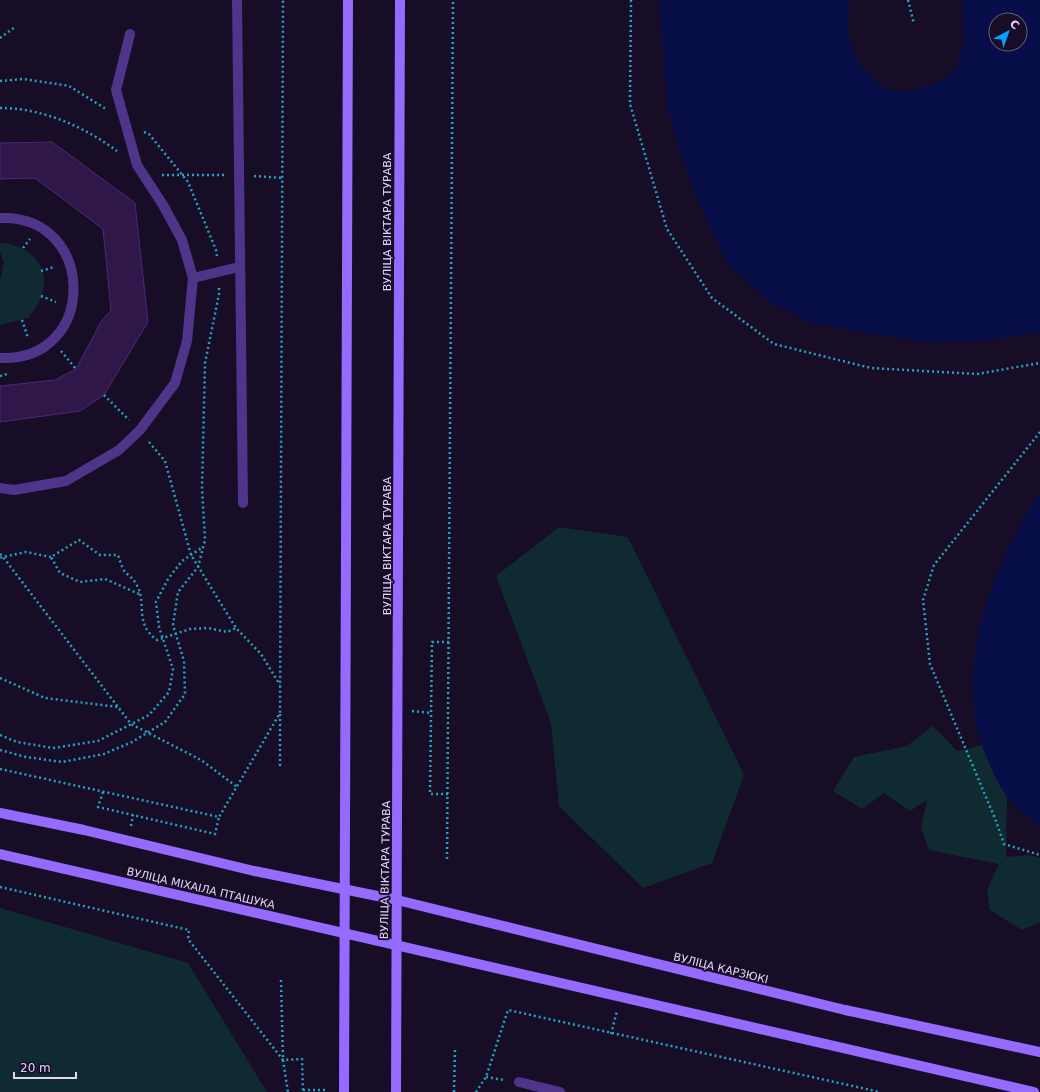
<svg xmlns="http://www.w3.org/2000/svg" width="1040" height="1092" font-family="'DejaVu Sans',sans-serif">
	<rect width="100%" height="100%" fill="#180d27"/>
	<!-- green -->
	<g fill="#102a31">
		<path d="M0 243C26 244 49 262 43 291 41 301 34 310 28 318L0 325V280L4 263 0 252Z"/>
		<path d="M559 527 628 537 744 775 712 863 643 888 559 806 551 723 496 576Z"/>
		<path d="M933 726 957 751 983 745 994 775 1007 796 1006 857 1030 855 1040 858V922L1022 930 990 910 987 890 999 864 929 850 921 827 927 800 910 811 884 793 862 809 833 791 854 757 907 746Z"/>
		<path d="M0 908 188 963 267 1092H0Z"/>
	</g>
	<!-- water -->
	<g fill="#060d47" fill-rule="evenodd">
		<path d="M659 0H849L848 37 860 66 881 87 900 93 938 83 955 70 964 43 963 5 960 0H1040V332L999 339 934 343 877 335 809 322 767 300 728 264 698 201 680 150 668 109ZM996 20H1020V44H996Z"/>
		<path d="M1040 490V826C1028 817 1015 808 1006 795 992 775 976 735 974 711 969 666 980 615 997 574 1009 545 1025 517 1040 490Z"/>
	</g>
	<!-- building -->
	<path fill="#2f1849" stroke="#4d2877" d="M52 142 135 203 148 322 104 395 80 411 0 422V386L55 380 76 369 101 322 111 310 103 229 35 178 0 179V143Z"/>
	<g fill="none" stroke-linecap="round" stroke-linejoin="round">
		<!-- path -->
		<g stroke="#26a1c0" stroke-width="2.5" stroke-dasharray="2 3" stroke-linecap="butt">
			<path d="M631 0 630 104 667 229 712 298 774 344 871 368 977 374 1040 363"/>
			<path d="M908 0 914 24"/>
			<path d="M0 38 15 27"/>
			<path d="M0 81 23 79 69 86 106 109"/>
			<path d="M0 108C42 108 83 126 117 151"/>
			<path d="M144 132 149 134 188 182 216 250 217 256"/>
			<path d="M162 175H225"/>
			<path d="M254 176 283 178"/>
			<path d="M23 248 30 239"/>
			<path d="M41 271 54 267"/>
			<path d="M41 296 56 302"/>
			<path d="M22 320 28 338"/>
			<path d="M61 351 76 369"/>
			<path d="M0 376 7 374"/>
			<path d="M104 395 129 420"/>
			<path d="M1040 432 934 565 923 600 930 664 996 821 1004 844 1040 855"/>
			<path d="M149 442 165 461 191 555 236 628 261 654 280 685"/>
			<path d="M0 554 3 557 0 558"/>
			<path d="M51 557 26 552 3 557 131 724 201 760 237 787"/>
			<path d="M139 594 105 579 80 582 60 573 51 557 79 540 100 555H118C120 561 122 568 125 572 129 576 134 579 136 584 148 602 133 623 157 640L190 629 208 628 227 632 236 628"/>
			<path d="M0 678 45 698 118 707"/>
			<path d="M412 711 431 713"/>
			<path d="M280 714V769"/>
			<path d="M0 735 17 742 53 748 98 741 149 715 169 692 173 669 159 627 156 602 168 579 182 561 203 547"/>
			<path d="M0 750 26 757 62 762 104 754 132 742 165 722 185 694 184 661 173 625 178 592 198 567 205 540 202 488 205 363 219 294V287"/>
			<path d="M0 769 219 817 280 713 283 0"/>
			<path d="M103 792 98 807 215 834 219 817"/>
			<path d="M448 794H430L432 642H449"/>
			<path d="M131 826 133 815"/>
			<path d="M447 859 453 0"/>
			<path d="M0 887 189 930 188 939 283 1060 302 1059 303 1092"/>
			<path d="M281 980 283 1060 288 1092"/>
			<path d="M611 1034 617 1011"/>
			<path d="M486 1077 504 1080"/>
			<path d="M303 1090H328"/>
			<path d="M454 1092 455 1048"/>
			<path d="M476 1092 486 1077 508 1010 880 1092"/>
		</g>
		<!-- lane -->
		<g stroke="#4e3589" stroke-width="10">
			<path d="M237 0 243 503"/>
			<path d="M0 218C97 214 99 362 0 358"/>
			<path d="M193 278 239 267"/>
			<path d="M0 488 14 490 66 481 119 450 140 430 175 383 187 341 193 278 182 240 163 205 137 165 116 90 130 34"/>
			<path d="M519 1082 560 1092"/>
		</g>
		<!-- secondary -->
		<g stroke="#956aff" stroke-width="10">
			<path d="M0 813 84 830 254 871 397 900 845 1010 1040 1052"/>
			<path d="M0 854 1034 1092"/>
			<path d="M344 1092 348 0"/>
			<path d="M396 1092 400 0"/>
		</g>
	</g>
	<g text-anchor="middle" stroke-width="4" stroke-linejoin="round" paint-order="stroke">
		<!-- street labels -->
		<g font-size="11" fill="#e4d3ff" stroke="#180d27">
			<text transform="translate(387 222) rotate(-90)" y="4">ВУЛІЦА ВІКТАРА ТУРАВА</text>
			<text transform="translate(387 546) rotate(-90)" y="4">ВУЛІЦА ВІКТАРА ТУРАВА</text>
			<text transform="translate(385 870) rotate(-89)" y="4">ВУЛІЦА ВІКТАРА ТУРАВА</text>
			<text transform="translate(201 888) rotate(13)" y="4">ВУЛІЦА МІХАІЛА ПТАШУКА</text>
			<text transform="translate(721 968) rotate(14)" y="4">ВУЛІЦА КАРЗЮКІ</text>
		</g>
	</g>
	<!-- north arrow -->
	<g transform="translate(1008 32) rotate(41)"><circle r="19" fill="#180d27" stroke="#6a5c7d"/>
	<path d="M0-3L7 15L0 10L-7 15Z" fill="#00a2fe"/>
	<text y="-6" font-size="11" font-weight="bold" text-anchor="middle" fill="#e4d3ff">С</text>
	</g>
	<!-- scale -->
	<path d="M14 1072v6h62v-6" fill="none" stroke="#e4d3ff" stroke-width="2"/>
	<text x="20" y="1072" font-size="12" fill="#e4d3ff" stroke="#180d27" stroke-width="3" paint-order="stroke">20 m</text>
</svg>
